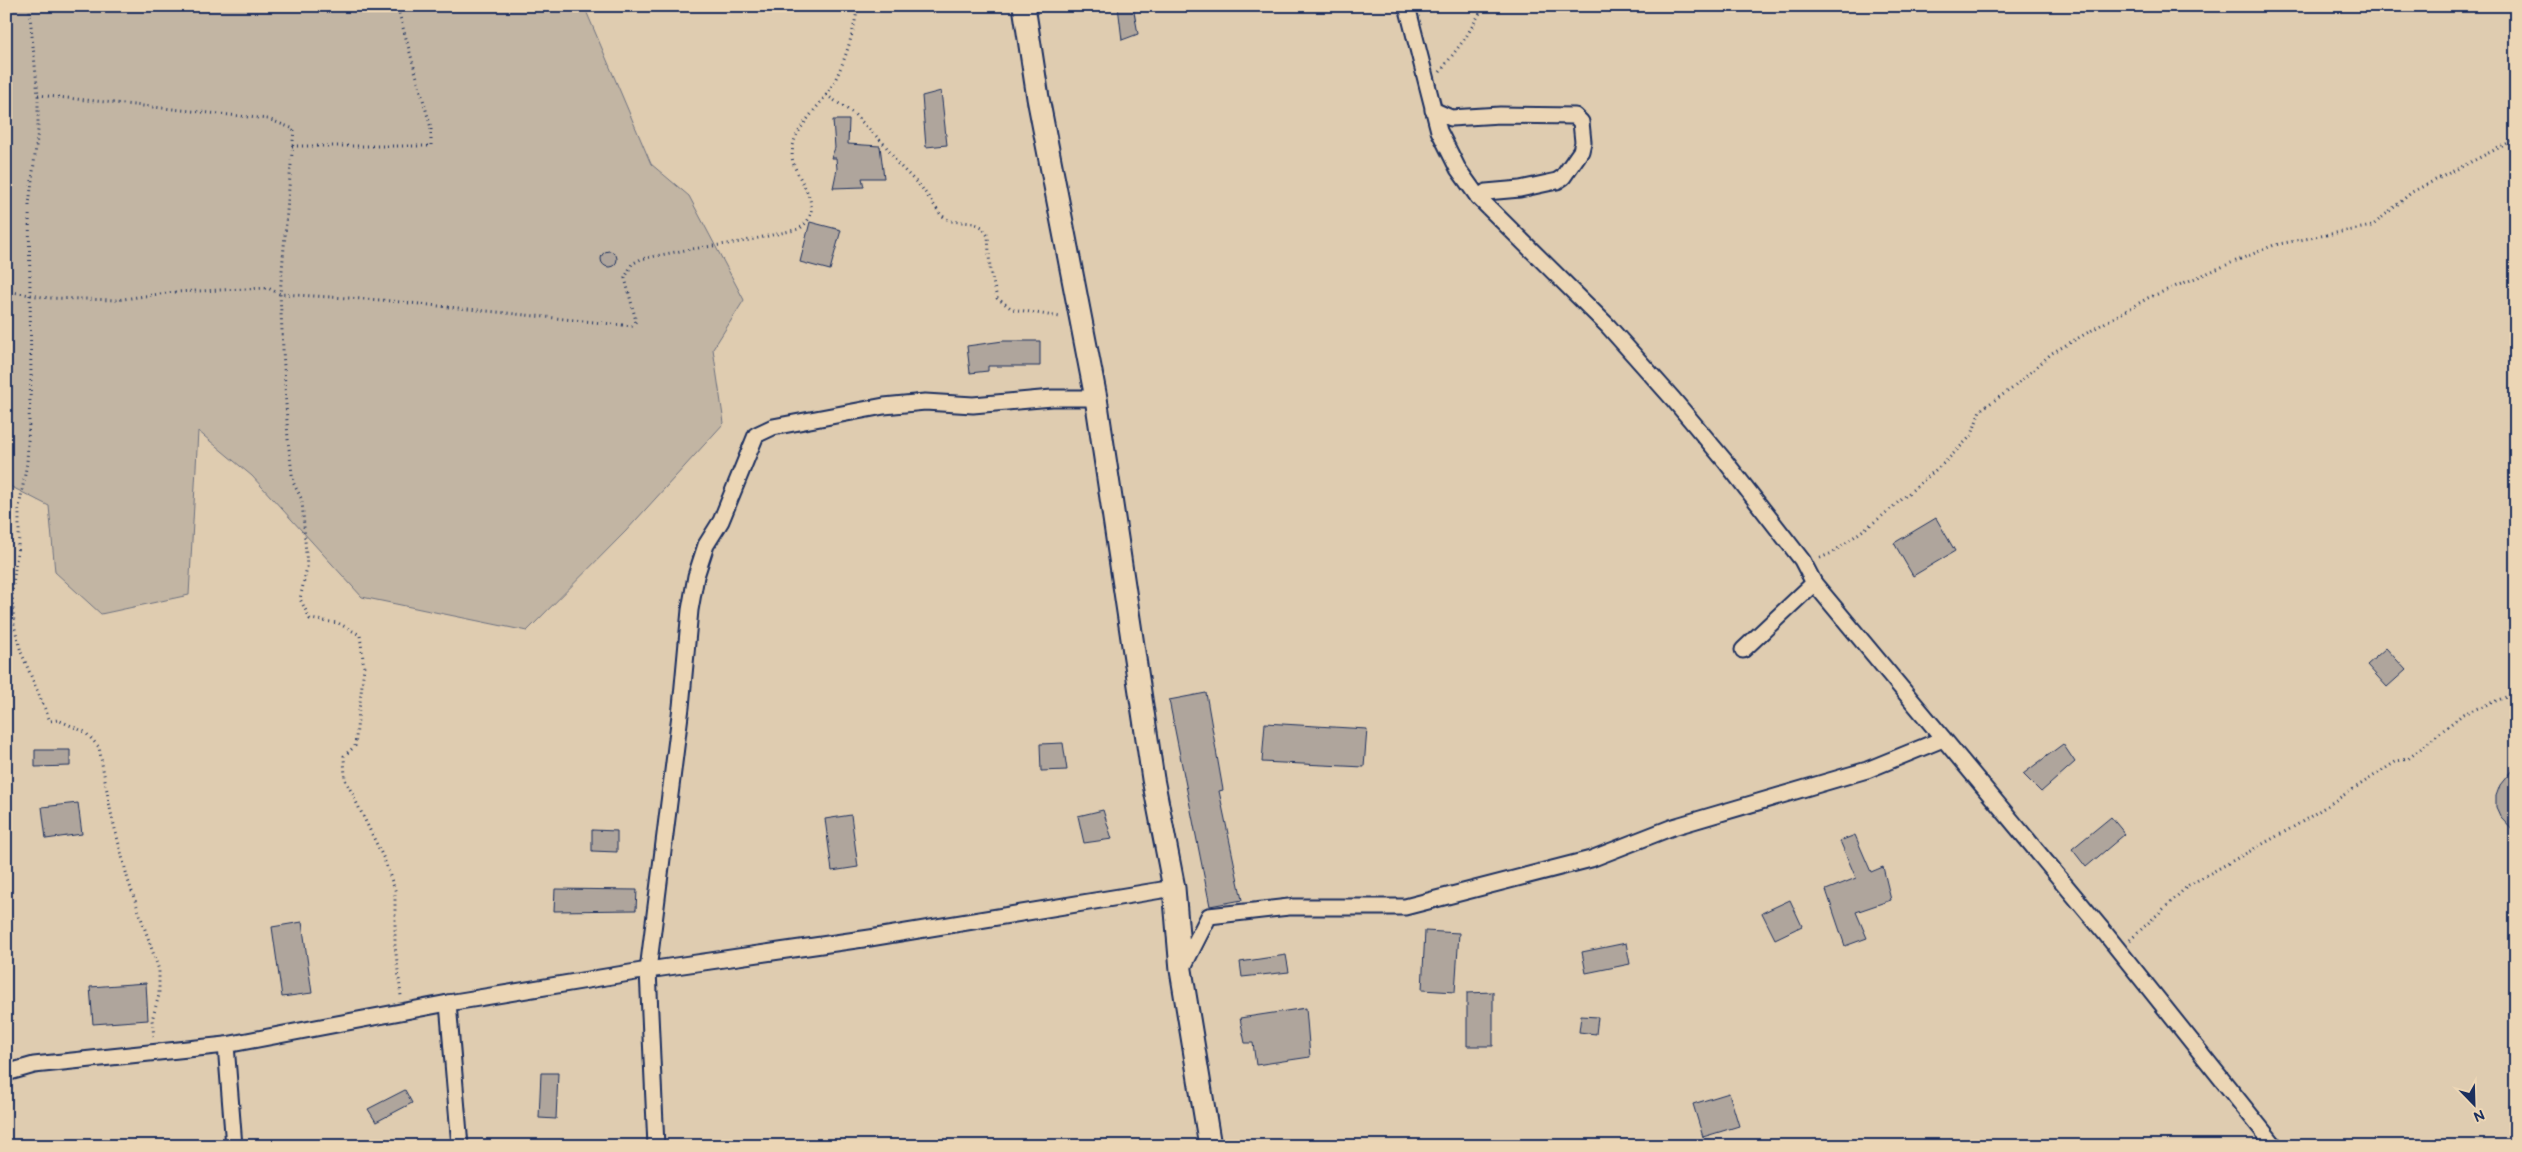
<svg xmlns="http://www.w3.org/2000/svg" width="2522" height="1152" font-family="'Balsamiq Sans',sans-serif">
	<rect width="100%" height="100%" fill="#dfccb0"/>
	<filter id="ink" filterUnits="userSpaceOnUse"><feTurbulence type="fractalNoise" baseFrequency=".02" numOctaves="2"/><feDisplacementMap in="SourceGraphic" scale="10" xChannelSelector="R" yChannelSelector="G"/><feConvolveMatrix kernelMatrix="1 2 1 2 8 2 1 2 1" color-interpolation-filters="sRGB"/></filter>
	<g filter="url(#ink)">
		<!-- green -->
		<path fill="#c2b5a3" stroke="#6e7280" d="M6 6H584L651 164 689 196 744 300 713 349 724 423 626 531 527 631 362 597 252 476 198 431 189 595 101 614 55 572 49 506 6 484Z"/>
		<!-- building -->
		<g fill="#afa59c" stroke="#1b2f5e">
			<path d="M1118 6H1133L1138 34 1122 40Z"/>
			<path d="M941 91 947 145 926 147 922 96Z"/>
			<path d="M833 120H849L848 144 880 146 884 178H862L864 187 833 188 837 169 836 158H831L835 148Z"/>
			<path d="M810 222 841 230 830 270 800 262Z"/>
			<circle cx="609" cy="259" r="8"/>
			<path d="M1003 341H1040V366H988V371L970 373 967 346Z"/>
			<path d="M1936 518 1955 551 1913 576 1894 543Z"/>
			<path d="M2386 648 2406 670 2387 687 2367 665Z"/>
			<path d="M1206 693 1223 790 1219 791 1242 900 1210 906 1169 700Z"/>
			<path d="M1265 723 1367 729 1364 767 1262 762Z"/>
			<path d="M1063 743 1067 770 1041 771 1040 744Z"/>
			<path d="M2063 744 2075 762 2041 792 2023 774Z"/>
			<path d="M35 750H70V766L35 767Z"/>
			<path d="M2516 765V834L2501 818 2496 807V796L2500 785Z"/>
			<path d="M78 803 82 834 46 839 42 807Z"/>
			<path d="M1103 810 1112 839 1084 843 1078 816Z"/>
			<path d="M851 815 858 867 832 871 825 819Z"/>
			<path d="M2111 817 2125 834 2086 867 2072 849Z"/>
			<path d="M592 830 617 831V852L592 851Z"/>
			<path d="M1855 835 1871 872 1883 867 1891 900 1856 912 1867 938 1845 946 1826 890 1856 878 1840 841Z"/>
			<path d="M555 889 637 890 636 910 554 911Z"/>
			<path d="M1790 900 1802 926 1775 939 1762 913Z"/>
			<path d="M302 922 312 993 282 997 272 927Z"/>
			<path d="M1425 931 1459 933 1455 992 1422 990Z"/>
			<path d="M1626 943 1630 964 1586 973 1582 952Z"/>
			<path d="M1286 955 1289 972 1242 977 1240 962Z"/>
			<path d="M146 983 148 1020 93 1024 90 987Z"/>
			<path d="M1493 992V1046H1467V993Z"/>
			<path d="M1306 1008 1310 1057 1256 1065 1253 1043H1245L1240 1018Z"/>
			<path d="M1581 1016 1598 1017 1596 1034 1579 1032Z"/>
			<path d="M541 1073H558L556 1119 539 1118Z"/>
			<path d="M405 1090 412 1103 376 1122 368 1109Z"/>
			<path d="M1729 1093 1739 1126 1703 1137 1693 1104Z"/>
		</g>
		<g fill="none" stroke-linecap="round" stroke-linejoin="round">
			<!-- street casing -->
			<g stroke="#1b2f5e" stroke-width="19">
				<g id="street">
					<path d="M1407 6 1439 131 1458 169 1478 197 1608 326 1673 399 1725 461 1802 560 1814 583 2105 933 2275 1146"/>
					<path d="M1433 110 1451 118 1500 115 1575 116 1581 122 1583 142 1581 151 1563 177 1557 181 1520 189 1486 192 1478 197"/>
					<path d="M1743 650 1814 583"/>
					<path d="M1182 969 1209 916 1289 907H1405L1591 859 1673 827 1867 770 1943 739"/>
					<path d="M448 1003 460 1146"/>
					<path d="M226 1045 234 1146"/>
					<path d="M6 1073 34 1065 226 1045 448 1003 648 970 870 938 1174 888"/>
					<path d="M656 1146 648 970 681 707 690 610 696 576 706 545 721 521 756 435 773 427 884 406 925 402 973 405 1052 398H1096"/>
				</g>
			</g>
			<!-- secondary casing -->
			<g stroke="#1b2f5e" stroke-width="25">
				<path id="secondary" d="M1024 6 1038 98 1096 398 1153 779 1174 888 1181 970 1210 1146"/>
			</g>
			<!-- path -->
			<g stroke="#1b2f5e" stroke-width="3" stroke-dasharray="1 4" stroke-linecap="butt">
				<path d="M29 6 38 95V130L29 205 31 377 27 463 19 508V538L12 592 14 625 21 652 50 721 58 720 85 732 99 747 111 813 128 880 159 970V995L152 1020 154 1036"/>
				<path d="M1440 72 1466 37 1484 6"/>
				<path d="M38 95 268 119 294 129 280 294 288 440 293 482 302 500 307 567 300 599 310 619 338 623 360 635 364 667 355 746 344 756 345 779 384 859 395 890V945L401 996"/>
				<path d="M826 95 853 113 885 145 898 164 922 188 941 215 950 221 973 223 982 227 988 236 990 270 997 298 1012 309 1060 317"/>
				<path d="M292 146H431V128L397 6"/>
				<path d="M6 291 49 298 116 300 174 292 268 288 280 294 381 300 632 326 636 321 625 278 632 264 641 259 685 250 741 242 799 229C826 210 801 185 794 165 791 158 792 150 794 142 797 128 822 103 830 89 845 64 853 34 858 6"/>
				<path d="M1820 558 1832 553 1881 517 1945 462 1972 435 1980 410 2013 388 2052 353 2148 298 2274 245 2372 226 2412 192 2516 139"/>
				<path d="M6 617 13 624"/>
				<path d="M2130 940 2189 885 2297 825 2397 761 2408 759 2463 714 2516 693"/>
			</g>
			<!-- street -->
			<use href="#street" stroke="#ecd6b5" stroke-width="15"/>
			<!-- secondary -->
			<use href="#secondary" stroke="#ecd6b5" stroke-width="21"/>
		</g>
	</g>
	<!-- margin -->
	<rect width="2522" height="1152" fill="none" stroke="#ecd6b5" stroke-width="25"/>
	<rect x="12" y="12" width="2497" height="1127" fill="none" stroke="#1b2f5e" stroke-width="2" filter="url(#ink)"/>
	<!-- north arrow -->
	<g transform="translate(2474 1104) rotate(157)" stroke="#ecd6b5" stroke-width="4" paint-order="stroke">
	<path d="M0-4L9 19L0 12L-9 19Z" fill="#1b2f5e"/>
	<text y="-8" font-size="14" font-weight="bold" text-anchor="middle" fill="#1b2f5e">N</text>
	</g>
</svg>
